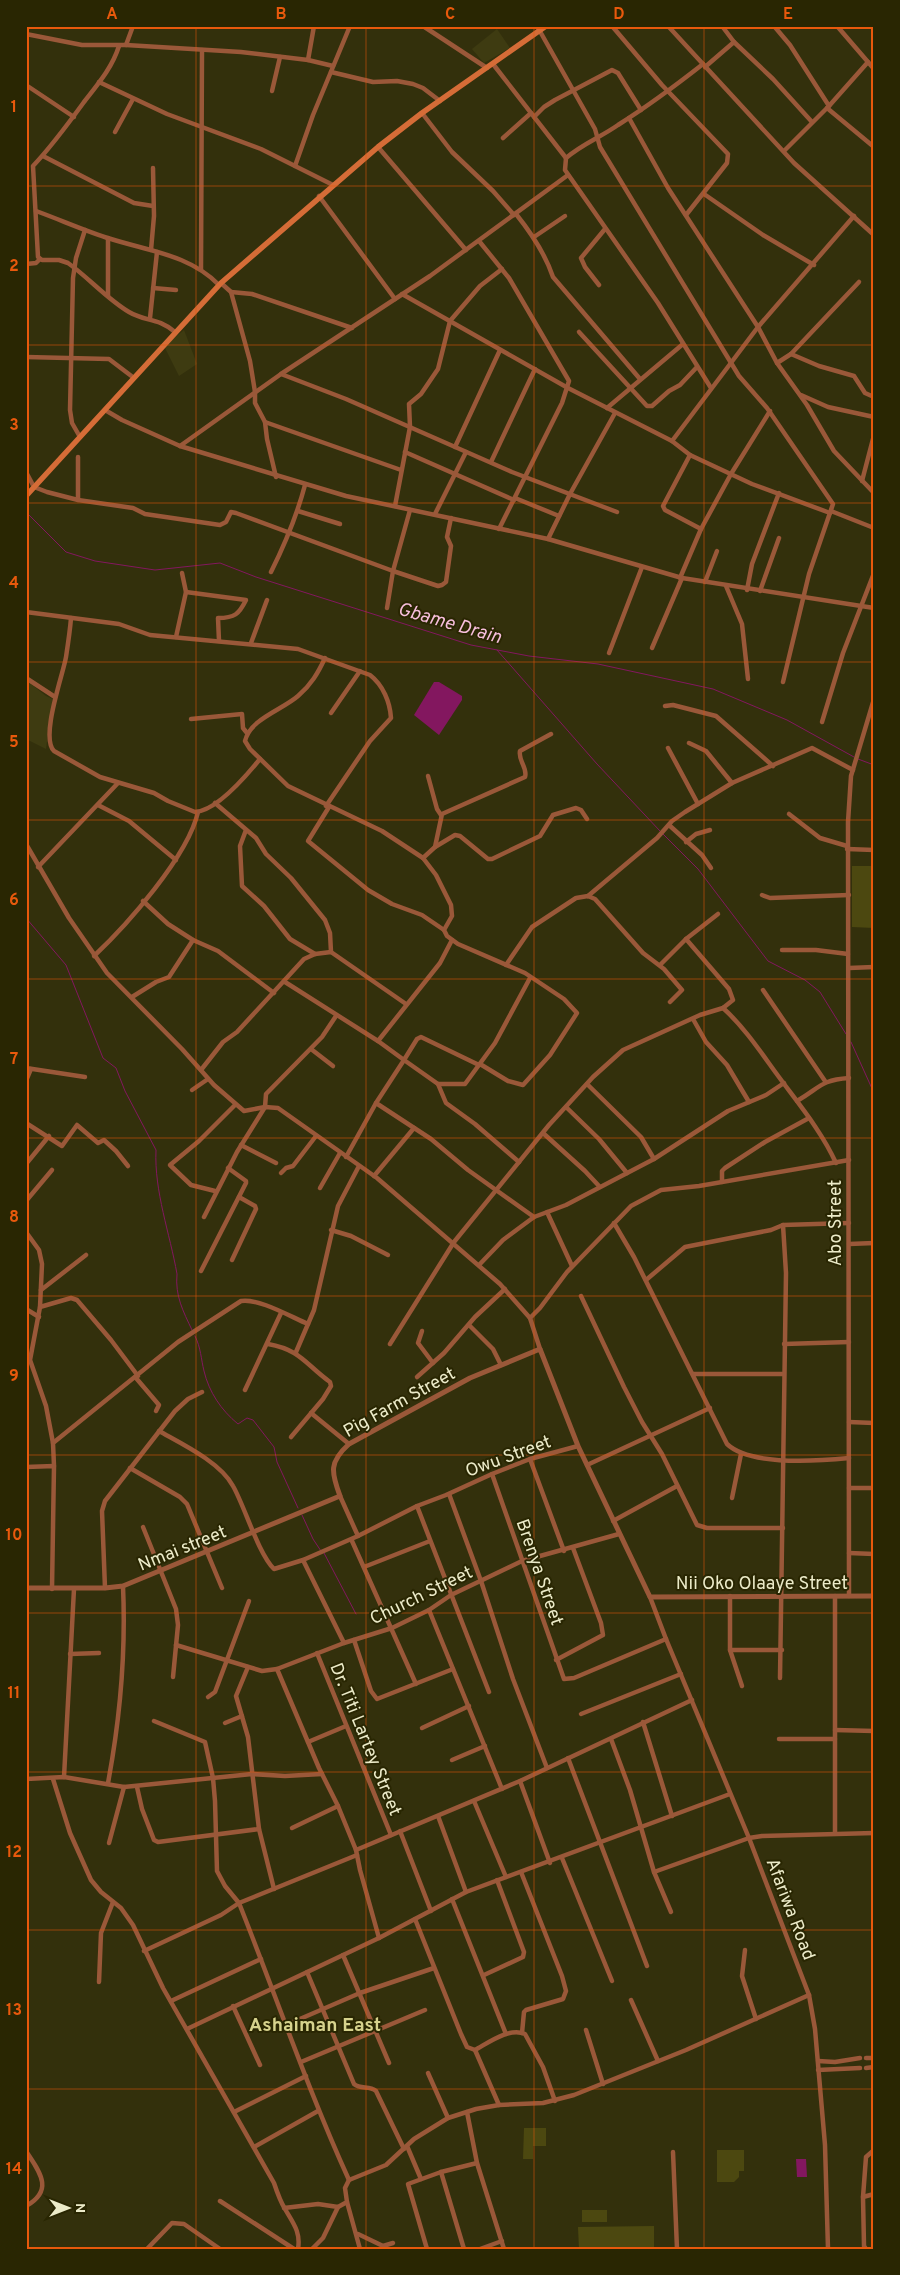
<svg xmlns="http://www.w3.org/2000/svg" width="900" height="2275" font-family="Overpass,sans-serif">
	<rect width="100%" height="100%" fill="#33300c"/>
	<!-- built -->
	<g fill="#3e3b11">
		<path d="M497 29 510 48 484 63 472 49Z"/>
		<path d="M184 330 197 364 179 376 164 346Z"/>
		<path d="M26 680 46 696 53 699 46 749 26 739Z"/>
	</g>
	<!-- green -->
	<g fill="#4c4810">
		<path d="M852 866H874V928L852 927Z"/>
		<path d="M524 2128H546V2146H533V2159H523Z"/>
		<path d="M717 2150H744V2171H739V2177L734 2182H717Z"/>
		<rect x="582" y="2210" width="25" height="12"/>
		<path d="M654 2226V2249H579L578 2227Z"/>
	</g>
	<!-- water -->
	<g fill="#83175f">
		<path d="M434 682H439L462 696V700L439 735 414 715Z"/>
		<path d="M796 2159H806L807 2177H797Z"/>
	</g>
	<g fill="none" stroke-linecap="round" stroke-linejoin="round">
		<!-- stream -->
		<g stroke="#83175f" stroke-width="1">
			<path d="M26 512 66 552 95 561 155 570 220 563 256 577 471 645 529 656 598 664 713 689 787 720 854 757"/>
			<path d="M497 650 597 764 660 831"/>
			<path d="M858 759 874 765"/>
			<path d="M663 834 698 869 768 961 805 980 820 992 846 1034"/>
			<path d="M26 918 66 965 103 1058 116 1068 125 1091 156 1150C154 1191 170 1234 177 1274 175 1296 183 1311 192 1330"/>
			<path d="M851 1042 874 1093"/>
			<path d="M195 1336C201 1348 201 1359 204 1371 209 1392 221 1410 238 1424L247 1418 253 1420 274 1447 277 1462 298 1508"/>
			<path d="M302 1515 313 1539 321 1551"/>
			<path d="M324 1553 356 1614"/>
		</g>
		<!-- minor -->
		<g stroke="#9a5839" stroke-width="4.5">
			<path d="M423 26 487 68"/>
			<path d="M537 26 595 129 600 147 739 376 767 408 833 504 809 574 783 682"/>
			<path d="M612 26 662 85 728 154 727 163 686 215"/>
			<path d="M668 26 794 163 874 235"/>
			<path d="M722 26 734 42 773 79 812 122"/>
			<path d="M774 26 790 45 829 106"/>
			<path d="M837 26 874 69"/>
			<path d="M26 34 82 45H126L241 52 308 60 333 66"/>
			<path d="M126 45 133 26"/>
			<path d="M119 46C112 68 98 84 84 102 68 124 52 146 33 166L38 257 42 260H59L68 263C89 278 107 299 129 312 146 322 157 317 175 332"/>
			<path d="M308 60 314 26"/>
			<path d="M493 64 566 158"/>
			<path d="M703 64C675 86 648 106 618 125 601 137 582 144 566 158L565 170 658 303 711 388"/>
			<path d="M705 67 734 42"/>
			<path d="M331 72 373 82 397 81 413 84 423 88 440 101"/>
			<path d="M99 82 167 114 261 149 333 185"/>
			<path d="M26 85 74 117"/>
			<path d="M272 91 280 57"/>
			<path d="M827 108 874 147"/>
			<path d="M422 113 452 152 493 191 514 215"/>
			<path d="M534 117 544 107 555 100 612 70 618 73 641 110"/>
			<path d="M629 118 668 188 758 327 777 363 807 405 834 451 874 493"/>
			<path d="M115 132 133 99"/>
			<path d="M503 138 531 113"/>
			<path d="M378 147 466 250"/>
			<path d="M784 151 829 106 868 62"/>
			<path d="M43 156 134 203 153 206"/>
			<path d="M295 166 313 115 350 26"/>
			<path d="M704 194 763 235 814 265"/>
			<path d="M319 196 395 299"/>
			<path d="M36 211C61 220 85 231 111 239 149 251 190 255 219 285"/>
			<path d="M516 214C532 234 545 253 553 277L640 379"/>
			<path d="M534 237 565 216"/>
			<path d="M479 241 509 278 569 381 562 403 499 529"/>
			<path d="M151 250 154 216 153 168"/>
			<path d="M26 264 36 263 40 259"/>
			<path d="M201 269 202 50"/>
			<path d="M221 283 231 292 250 361 255 392V403L265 422 267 439 276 477"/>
			<path d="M599 285 585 267 581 258 605 229"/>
			<path d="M153 288 176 290"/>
			<path d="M231 292 252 294 352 328"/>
			<path d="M402 294 568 388 672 441 690 455 752 484 830 513"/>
			<path d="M108 296V238"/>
			<path d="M150 318 157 252"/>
			<path d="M579 332 647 406H652L669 391 680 385 697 367"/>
			<path d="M791 354 819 366 854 376 865 393 874 397"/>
			<path d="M26 357 109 359 134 378"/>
			<path d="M777 363 791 354 859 282"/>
			<path d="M281 374 346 399 512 472 617 512"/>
			<path d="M801 395 828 407 874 417"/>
			<path d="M607 408 683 344"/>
			<path d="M105 410 122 420 180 446 346 496 548 539 682 578 874 608"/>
			<path d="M265 422 401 470"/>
			<path d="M80 437 72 423 70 410 73 278 76 258 85 230"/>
			<path d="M672 441 758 327 854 216"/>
			<path d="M180 446 281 374 430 276 568 175"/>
			<path d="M455 447 500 350"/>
			<path d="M405 452 514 500"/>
			<path d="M690 455 663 506 665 510 701 529"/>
			<path d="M78 457V500"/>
			<path d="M491 462 535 369"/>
			<path d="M26 472 34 487 47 492 78 500 133 508 145 514 220 525 226 522 231 512 236 513 393 571 438 586 442 585 446 582 451 546 447 537 451 518"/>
			<path d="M862 481 874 435"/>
			<path d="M515 498 559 516"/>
			<path d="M395 506 410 427 409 404 421 394 438 369 450 321 480 286 502 269"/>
			<path d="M298 511 340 524"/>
			<path d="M831 511 874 528"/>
			<path d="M435 514 466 452"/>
			<path d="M548 539 570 494 615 413"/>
			<path d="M271 572C285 544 297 515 305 485"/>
			<path d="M680 578 701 529 731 474 770 411"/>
			<path d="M705 582 717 551"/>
			<path d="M726 586 742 624 748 679"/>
			<path d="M747 590 752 564 779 493"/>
			<path d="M760 591 779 538"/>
			<path d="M186 592 246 600C239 614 235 618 218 618L219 641"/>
			<path d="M387 608 393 571 410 510"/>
			<path d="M26 612 119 624 150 635 298 649 370 675C383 685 390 702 391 718L370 741 326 806"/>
			<path d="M71 618C70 631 68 644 66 657 63 675 40 737 54 751L100 777 154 793 168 801 195 812C216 811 247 775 260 759"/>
			<path d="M176 637 186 592 182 573"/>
			<path d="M251 643 267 600"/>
			<path d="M652 648 682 578"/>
			<path d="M609 653 642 567"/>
			<path d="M325 658C318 673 311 685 298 696 282 710 250 719 245 741L250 749 288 786 382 831 423 858 436 875 451 905 452 916 444 930 447 936 458 944 525 973 564 999 577 1013 550 1055 523 1085 508 1081 480 1064"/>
			<path d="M26 678 55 697"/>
			<path d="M665 706 673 705 716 716 773 766"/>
			<path d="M331 713 360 671"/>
			<path d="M191 719 242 714 243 728 247 733"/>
			<path d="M822 722 843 653 874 573"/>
			<path d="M689 743 706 751 732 783"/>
			<path d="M668 748 698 804"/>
			<path d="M428 776 437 809 441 815"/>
			<path d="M215 803 256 838 266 854 291 878 325 920 330 933 331 952"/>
			<path d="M98 805 129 821 176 860"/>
			<path d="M329 807 308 841 368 890 392 904 422 915 444 930"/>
			<path d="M789 814 820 838 847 846"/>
			<path d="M669 825 702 855 711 868"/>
			<path d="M246 830 240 846 242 886 264 906 290 939 315 954"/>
			<path d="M686 842 696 834 710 830"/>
			<path d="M26 844 69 918 107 973 182 1049 214 1085 244 1111 265 1107 278 1108 377 1178 500 1284 530 1318 540 1349"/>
			<path d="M435 847 442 814 525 777C528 768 518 761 520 751L551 734"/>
			<path d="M847 849 874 850"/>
			<path d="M423 858 435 847 455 835 460 836 488 859H492L540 836 553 815 576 808 581 810 587 819"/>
			<path d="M38 867 118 783"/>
			<path d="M762 895 770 898 849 895"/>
			<path d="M588 896 657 838 672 821 685 812 732 783 812 748 853 770"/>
			<path d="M143 901 168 924 193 940 218 951 274 993"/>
			<path d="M782 950H816L848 954"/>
			<path d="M94 956C127 925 188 856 198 812"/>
			<path d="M506 965 532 927 576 898 588 896 595 899 643 953 664 969 682 990 670 1002"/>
			<path d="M660 965 686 939 718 914"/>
			<path d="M849 968 874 967"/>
			<path d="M285 982 378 1041 404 1060 417 1039 421 1037 479 1065"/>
			<path d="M763 990 825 1081"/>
			<path d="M132 997 156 982 169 977 193 940"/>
			<path d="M723 1008C744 1027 760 1051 776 1073 797 1102 821 1130 836 1163"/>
			<path d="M693 1019 706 1042 727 1065 749 1102"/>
			<path d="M378 1041 440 963 452 940"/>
			<path d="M311 1049 333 1066"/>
			<path d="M26 1068 85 1077"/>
			<path d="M201 1070 223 1042 237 1032 304 959 315 954 331 952 406 1004"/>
			<path d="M26 1081 31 1069"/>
			<path d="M438 1084 446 1103 475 1124 519 1162"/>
			<path d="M587 1084 641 1137 654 1159"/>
			<path d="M192 1090 208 1079"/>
			<path d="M797 1101C820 1088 820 1080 849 1078"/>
			<path d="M376 1103 431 1139 468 1170 534 1217"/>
			<path d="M566 1107 599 1139 627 1173"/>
			<path d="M26 1123 62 1146 77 1125 98 1143 104 1140 116 1151 128 1166"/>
			<path d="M543 1133 585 1171 599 1186"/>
			<path d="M241 1145 276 1163"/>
			<path d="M346 1157 376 1103 404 1060 438 1084H465L495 1043 530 978"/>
			<path d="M26 1164 49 1136"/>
			<path d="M281 1173 286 1168 293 1166 316 1136"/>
			<path d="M374 1176 414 1128"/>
			<path d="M722 1182V1171L725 1168 765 1142 809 1118"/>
			<path d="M320 1188 340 1153"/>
			<path d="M215 1191 191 1185 170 1165 199 1141 235 1105"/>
			<path d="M26 1201 52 1170"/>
			<path d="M547 1212 572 1266"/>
			<path d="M204 1217 237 1152 265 1107 266 1094 322 1037 336 1016"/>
			<path d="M614 1223 634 1257 727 1444C750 1466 818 1461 849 1458"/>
			<path d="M331 1230 351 1236 388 1255"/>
			<path d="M26 1232 39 1250 42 1264 40 1307 30 1360 46 1406 53 1443"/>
			<path d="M849 1244 874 1243"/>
			<path d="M232 1260 256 1209 255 1206 239 1197"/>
			<path d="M479 1265 503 1240 534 1217 566 1205 654 1159 728 1111 766 1095 784 1083"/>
			<path d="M201 1271 246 1183V1181L228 1168"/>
			<path d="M646 1280 685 1247 771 1230 783 1225 849 1223"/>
			<path d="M41 1290 86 1255"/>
			<path d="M581 1296 624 1387 642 1422 662 1454 697 1525 707 1528H783"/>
			<path d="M40 1307 71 1298 77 1300 111 1340 138 1376"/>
			<path d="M26 1309 39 1317"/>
			<path d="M530 1318 540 1308 567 1272 631 1206 661 1190 699 1186 849 1160"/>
			<path d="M469 1325 493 1349 501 1365"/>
			<path d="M422 1331 418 1343 433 1363"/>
			<path d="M268 1344C301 1350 305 1364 330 1382L331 1386 323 1399 291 1437"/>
			<path d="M390 1344 454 1242 549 1125 593 1077 623 1050 700 1015 723 1008 733 1000 729 989 686 939"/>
			<path d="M784 1344 849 1342"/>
			<path d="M296 1352 314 1310 338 1206 359 1166"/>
			<path d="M693 1374H783"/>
			<path d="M417 1377 444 1353 475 1317 505 1289"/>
			<path d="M136 1378 159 1405 156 1411"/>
			<path d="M245 1390 281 1313"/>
			<path d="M311 1413 349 1444"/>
			<path d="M849 1422 874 1423"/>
			<path d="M159 1431C182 1444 220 1462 233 1486 245 1507 258 1553 274 1569L303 1560 358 1536"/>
			<path d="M530 1459 564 1551"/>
			<path d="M587 1465 710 1408"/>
			<path d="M54 1466 53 1443 178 1342 241 1301C259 1298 291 1317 308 1324"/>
			<path d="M26 1467 54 1466 52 1589"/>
			<path d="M130 1468 180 1497 187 1504 222 1588"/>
			<path d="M492 1474 564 1679 574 1678 666 1639"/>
			<path d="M849 1488H874"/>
			<path d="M449 1494 481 1581 513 1679 547 1768"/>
			<path d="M340 1496 358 1536 417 1506 446 1495 492 1474 530 1459 578 1446"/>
			<path d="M732 1498 741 1454"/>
			<path d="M417 1506 489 1692"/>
			<path d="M613 1521 677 1486"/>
			<path d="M143 1527 176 1609 178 1625 173 1677"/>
			<path d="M352 1541 416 1684"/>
			<path d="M849 1553 874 1554"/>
			<path d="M303 1560 344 1643"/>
			<path d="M364 1567 430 1541"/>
			<path d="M105 1588 102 1511 105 1501 175 1411 188 1399 202 1392"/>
			<path d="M730 1596V1650L742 1686"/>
			<path d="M835 1596V1833"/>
			<path d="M849 1596 848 822 851 776 874 699"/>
			<path d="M650 1597 666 1639 749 1838 809 1995 815 2029 825 2145 828 2249"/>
			<path d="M429 1610 502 1789"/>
			<path d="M354 1640 371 1691 377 1699 453 1669"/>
			<path d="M176 1645 262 1671 277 1669 344 1643 392 1628 429 1610 451 1595 522 1561 619 1534"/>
			<path d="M730 1650H782"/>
			<path d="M317 1653 391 1835"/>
			<path d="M70 1654 99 1653"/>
			<path d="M556 1660 603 1635 601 1623 573 1548"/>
			<path d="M248 1667 236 1696 248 1737 259 1829 274 1889"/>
			<path d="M277 1669 319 1768 338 1806 356 1850 360 1870 379 1938"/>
			<path d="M780 1678 786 1273 783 1225"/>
			<path d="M208 1697 215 1692 249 1601"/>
			<path d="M581 1714 681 1674"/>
			<path d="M154 1721 205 1742 213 1778 215 1801 217 1871 225 1886 239 1903C276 1996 308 2090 349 2180"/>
			<path d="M643 1722 672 1816"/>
			<path d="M225 1723 242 1716"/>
			<path d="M422 1728 469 1706"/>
			<path d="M835 1730 874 1731"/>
			<path d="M611 1739 630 1790 654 1872 749 1838 762 1836 874 1833"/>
			<path d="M779 1739H835"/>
			<path d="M308 1742 346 1726"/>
			<path d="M568 1758 647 1966"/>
			<path d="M452 1760 485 1746"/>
			<path d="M64 1777 74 1589"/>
			<path d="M26 1779 64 1777 124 1787 252 1774 285 1776 322 1774"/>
			<path d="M53 1779 70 1833 91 1880 101 1892 121 1908 133 1925 163 1988 274 2183C277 2192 280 2201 285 2209 293 2223 301 2232 298 2249"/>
			<path d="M520 1781 550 1863"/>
			<path d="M108 1783C120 1719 126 1653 123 1586"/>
			<path d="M137 1787 142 1809 154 1840 158 1842 259 1829"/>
			<path d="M474 1801 506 1877"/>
			<path d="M438 1816 466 1892"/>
			<path d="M292 1828 338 1806"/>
			<path d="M400 1831 431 1911"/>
			<path d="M109 1843 124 1787"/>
			<path d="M356 1850 520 1781 692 1700"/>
			<path d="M562 1858 612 1981"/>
			<path d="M521 1872 562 1976 566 1991 563 1999 526 2010 524 2012 522 2033"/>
			<path d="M654 1872 671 1912"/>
			<path d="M452 1899 506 2034"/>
			<path d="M415 1919 461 2034 467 2047 475 2050 499 2105"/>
			<path d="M745 1950 742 1976 756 2019"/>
			<path d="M144 1951 221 1915 239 1903 357 1855"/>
			<path d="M343 1955 389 2063"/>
			<path d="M307 1972 354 2084C361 2090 369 2085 376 2091L404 2149"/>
			<path d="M484 1975 523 1957 524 1952 497 1880"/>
			<path d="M99 1982 101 1933 113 1902"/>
			<path d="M631 2000 658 2061"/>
			<path d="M171 2001 261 1959"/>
			<path d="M233 2006 260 2065"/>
			<path d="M286 2025 360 1993 434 1968"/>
			<path d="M187 2029 379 1938 466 1892 730 1794"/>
			<path d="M586 2030 603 2084"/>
			<path d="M475 2050C488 2043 509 2027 525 2034L543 2067 555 2101"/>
			<path d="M866 2058H874"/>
			<path d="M818 2061 835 2062 860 2058"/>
			<path d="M301 2062 425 2010"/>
			<path d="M866 2068 874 2067"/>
			<path d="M818 2070 860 2068"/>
			<path d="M428 2073 448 2118"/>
			<path d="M234 2112 306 2076"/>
			<path d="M467 2112 477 2163 504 2249"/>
			<path d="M407 2146 421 2179"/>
			<path d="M254 2147 318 2111"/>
			<path d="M26 2151C39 2171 55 2190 26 2206"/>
			<path d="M673 2152 677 2249"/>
			<path d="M441 2172 464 2249"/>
			<path d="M863 2197 874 2194"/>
			<path d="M220 2201 294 2249"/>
			<path d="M347 2202 360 2249"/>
			<path d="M284 2208 318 2204 338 2207"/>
			<path d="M358 2234 383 2246 393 2243"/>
			<path d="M147 2249 172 2223 184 2224 220 2249"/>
			<path d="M312 2249 323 2238 338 2207 347 2202 345 2188 349 2180 386 2165 414 2139 448 2118 476 2109 499 2105 543 2103 574 2095 686 2050 809 1995"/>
			<path d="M427 2249 408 2184 441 2172 477 2163"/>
			<path d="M480 2249 502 2241"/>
			<path d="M866 2249 864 2246 863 2197 866 2157 874 2150"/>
		</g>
		<!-- tertiary -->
		<path stroke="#9a5839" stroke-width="5" d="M26 1588H105L123 1586 340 1496C331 1472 329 1462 349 1444L470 1378 540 1349 578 1446 650 1597 874 1596"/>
		<!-- secondary -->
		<path stroke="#d56c37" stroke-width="5.5" d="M26 496 221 283 378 147 422 113 546 26"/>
	</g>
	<!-- grid -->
	<path fill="none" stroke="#e8590c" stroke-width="1" stroke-opacity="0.55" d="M196 26V2249M366 26V2249M534 26V2249M704 26V2249M26 186H874M26 345H874M26 503H874M26 662H874M26 820H874M26 979H874M26 1138H874M26 1296H874M26 1455H874M26 1613H874M26 1772H874M26 1930H874M26 2089H874"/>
	<g text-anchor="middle" stroke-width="4" stroke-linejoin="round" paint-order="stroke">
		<!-- street labels -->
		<g font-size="18" fill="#ecebc9" stroke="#292602">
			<text transform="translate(835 1223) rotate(-90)" y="6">Abo Street</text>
			<text transform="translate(399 1402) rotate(-29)" y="6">Pig Farm Street</text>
			<text transform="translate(508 1456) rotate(-20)" y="6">Owu Street</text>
			<text transform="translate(182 1548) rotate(-22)" y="6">Nmai street</text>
			<text transform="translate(540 1572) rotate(71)" y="6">Brenya Street</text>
			<text x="762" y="1589">Nii Oko Olaaye Street</text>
			<text transform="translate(421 1595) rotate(-26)" y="6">Church Street</text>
			<text transform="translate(366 1739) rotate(68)" y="6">Dr. Titi Lartey Street</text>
			<text transform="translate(791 1909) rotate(69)" y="6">Afariwa Road</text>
		</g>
		<!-- water labels -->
		<g font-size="19" font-style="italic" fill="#f6bedc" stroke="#292602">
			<text transform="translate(450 622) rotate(16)" y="7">Gbame Drain</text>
		</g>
		<!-- neighbourhood labels -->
		<g font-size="19" font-weight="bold" fill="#d6d28d" stroke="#292602">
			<text x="315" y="2031">Ashaiman East</text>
		</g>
	</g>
	<!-- border -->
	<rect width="900" height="2275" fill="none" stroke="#292602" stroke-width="55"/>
	<!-- north arrow -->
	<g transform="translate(68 2208) rotate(90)" stroke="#292602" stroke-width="4" paint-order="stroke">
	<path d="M0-4L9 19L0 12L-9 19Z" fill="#ecebc9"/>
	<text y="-8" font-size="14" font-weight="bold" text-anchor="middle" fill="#ecebc9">N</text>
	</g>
	<rect x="28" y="28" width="844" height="2220" fill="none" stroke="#e8590c" stroke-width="2"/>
	<g font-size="16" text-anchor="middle" font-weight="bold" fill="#e8590c">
		<text x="112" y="19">A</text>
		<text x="281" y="19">B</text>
		<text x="450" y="19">C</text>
		<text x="619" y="19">D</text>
		<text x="788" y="19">E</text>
		<text x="14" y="112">1</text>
		<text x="14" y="271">2</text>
		<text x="14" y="430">3</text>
		<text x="14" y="588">4</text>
		<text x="14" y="747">5</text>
		<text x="14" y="905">6</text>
		<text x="14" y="1064">7</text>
		<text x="14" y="1222">8</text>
		<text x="14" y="1381">9</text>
		<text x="14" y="1540">10</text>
		<text x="14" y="1698">11</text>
		<text x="14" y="1857">12</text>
		<text x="14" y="2015">13</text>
		<text x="14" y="2174">14</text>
	</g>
</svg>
